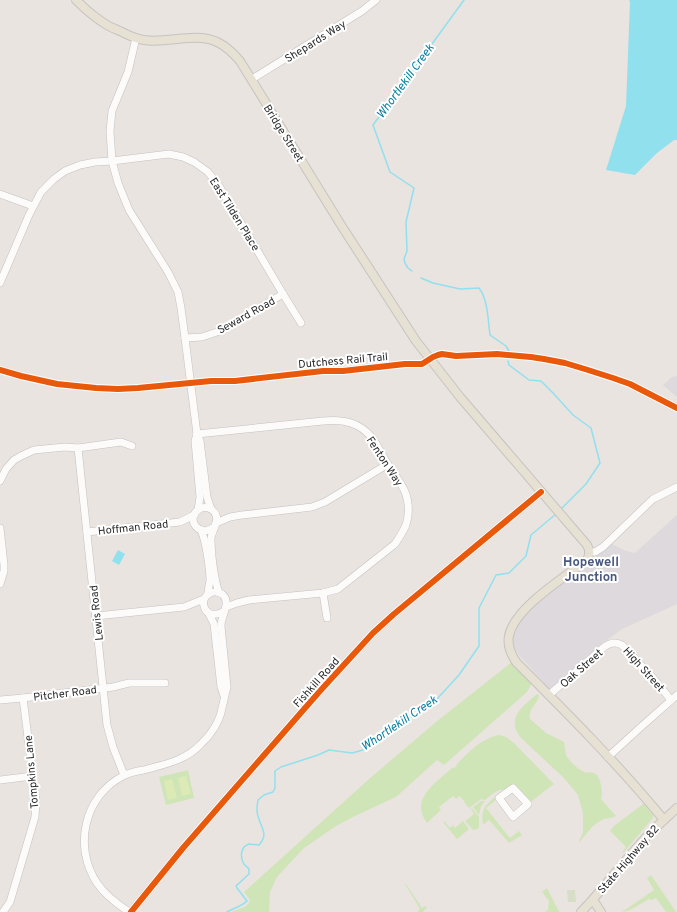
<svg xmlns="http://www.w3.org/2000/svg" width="677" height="912" font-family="Overpass,sans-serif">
	<rect width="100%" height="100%" fill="#e9e4e0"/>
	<!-- industrial -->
	<g fill="#ddd9dc">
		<path d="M677 376V397L663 385 672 377Z"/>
		<path d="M677 515V604L622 629 603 643 551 691 519 655 513 645 512 634 527 612 545 596 612 544 626 551 635 553Z"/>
	</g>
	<!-- green -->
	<g fill="#d0e5b7">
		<path d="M512 662 532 683 527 692 444 765 437 760 396 797 355 816 336 826 304 848 277 877 270 892 269 912H231L245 907 249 903 250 900 244 892 369 779 436 722Z"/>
		<path d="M537 694 539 695C538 705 528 707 530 719L546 733 564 742C565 746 565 753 567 757 571 763 578 769 584 772 587 773 591 772 594 773 601 776 603 792 601 799L616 816C612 818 608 818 604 819 593 823 585 836 578 844L583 832V813L578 795 564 778 521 738C520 736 517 733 516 730 510 714 527 703 537 694Z"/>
		<path d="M499 735 506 737 514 743 554 784 528 804 513 788 509 790C498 788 494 793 485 800L481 799 469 808 460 796 456 799 453 796 439 807 441 810 427 823C409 799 436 783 452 768L456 767 457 764C470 751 480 739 499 735Z"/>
		<path d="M188 770 194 798 166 805 159 777Z"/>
		<path d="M499 794 498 798 486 808 510 838 519 831 522 835 509 843 489 820 483 825C480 808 487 803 499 794Z"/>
		<path d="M481 801H485L481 806 479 815 473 807Z"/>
		<path d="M643 804H644L653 815V818L623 853V851L626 847 610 831 614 826Z"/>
		<path d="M472 808 479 817V827L476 830 475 829 473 830 465 821 474 814 471 809Z"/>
		<path d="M444 821 450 828 453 825 455 828 463 821 469 829 457 839 443 822Z"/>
		<path d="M651 875 676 912H666L656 898 652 900 649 899C642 903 629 912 622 912L654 890 647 878Z"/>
		<path d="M405 884H406L422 908 426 906 427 907 423 912H417L420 909Z"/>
		<path d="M547 888 558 910 560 912H545L548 910 549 901 542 892Z"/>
	</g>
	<!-- cemetery -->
	<path fill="#d7ddc7" d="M567 890H575L576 902H568Z"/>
	<!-- pitch -->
	<g fill="#dceab5">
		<path d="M186 776 191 794 182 796 178 778Z"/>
		<path d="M172 779 177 798 168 800 164 781Z"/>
	</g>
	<!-- water -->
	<g fill="#91e0ee">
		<path d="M629 0H677V140H674L657 153 635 175 606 170 626 106 630 2Z"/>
		<path d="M118 550 125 554 119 565 112 561Z"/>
	</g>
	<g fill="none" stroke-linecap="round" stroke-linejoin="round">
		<!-- stream -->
		<g stroke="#91e0ee" stroke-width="1.5">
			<path d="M412 271 408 268 405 263 404 259 407 251 406 222 414 188 390 172 373 125 464 0"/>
			<path d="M421 278 433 283 460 289 479 288C488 299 488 321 490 335L506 346 509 351"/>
			<path d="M508 361 509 365 529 380 541 381 553 393 573 415 591 428 600 463 586 484 562 508"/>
			<path d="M227 912C234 908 242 906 247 901L237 888 236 886 249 874V869C248 868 245 865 244 864 240 858 240 847 249 844 252 844 256 845 259 845 269 834 261 828 258 816 256 811 257 806 258 800L264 795 273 792 275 788V771L281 767 318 755 329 750 352 753 363 750 437 699 459 675 479 646V608L496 575 509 573 526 556 531 535 556 514"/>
		</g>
		<!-- minor casing -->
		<g stroke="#c3c1c2" stroke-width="8">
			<g id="minor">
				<path d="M136 38 128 72 112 111 110 131 112 161 118 183 129 210 168 272 178 292 181 308 185 338 197 434 200 441 207 497 211 509"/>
				<path d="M252 79 362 11 376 0"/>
				<path d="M0 194 33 206"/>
				<path d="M0 283 29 215 41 192 54 179 65 171 80 165 95 162 112 161 169 154 183 157 194 162 208 172 219 186 283 294 301 323"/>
				<path d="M185 338 202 337 220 331 283 294"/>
				<path d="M197 434 323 421C343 419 360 422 373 439 378 446 382 455 387 463 392 471 398 478 402 486 409 497 410 513 406 525 403 532 399 538 395 544L338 589 323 593 249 600 237 603 226 607"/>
				<path d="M197 434 195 441 200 497 198 510"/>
				<path d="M78 448 107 725 113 747 124 775"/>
				<path d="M0 481 6 469 14 460 21 456 34 450 65 447 78 448 121 442 132 446"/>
				<path d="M216 523 230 517 242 515 312 507 325 502 388 464"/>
				<path d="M214 527C200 539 185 519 198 510 204 505 213 508 216 515 219 522 212 531 211 538 211 553 214 579 219 593"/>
				<path d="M0 528 4 565V571L0 584"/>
				<path d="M201 530C206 541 210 569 210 581 209 586 208 590 208 594"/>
				<path d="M87 532 180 522 194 515"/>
				<path d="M590 552H595L603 547 653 499 677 487"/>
				<path d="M323 593 327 618"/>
				<path d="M208 612 214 624 221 687 224 696"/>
				<path d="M96 616 184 607 204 599"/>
				<path d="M549 695 603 648C609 643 615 641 622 645L654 679 671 700"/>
				<path d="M0 700 23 698 113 687 129 683H165"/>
				<path d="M608 757 642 726 677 695"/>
				<path d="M0 780 33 776"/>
				<path d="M513 788 528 804 513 817 499 798Z"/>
				<path d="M3 912 10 902 35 817 36 801 23 698"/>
				<path d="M129 912C117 904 105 895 97 883 73 847 84 796 123 776 129 773 137 771 144 770 165 764 185 761 201 744 211 735 220 721 222 708 224 701 225 694 227 687L221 626C221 616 232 601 222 594 213 588 201 596 204 606 206 616 217 616 224 611"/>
				<path d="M131 912 183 848 319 692 373 633 394 614 541 492"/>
			</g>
		</g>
		<!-- major casing -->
		<g stroke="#c5c3c1" stroke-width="10">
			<g id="major">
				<path d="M76 0C85 9 95 18 107 25 112 28 118 30 124 33 130 36 136 39 144 40 168 44 197 31 219 43 227 47 234 54 240 61L341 225 416 341 460 397 587 545C590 550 590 555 587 560 565 577 514 608 509 636 507 645 511 654 516 662 567 713 618 764 664 820"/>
				<path d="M593 900 601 912"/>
				<path d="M581 912C602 891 619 867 639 845 651 831 664 820 677 808"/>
			</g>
		</g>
		<!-- minor -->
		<use href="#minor" stroke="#fcfbfa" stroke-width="7"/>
		<!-- major -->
		<use href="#major" stroke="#e7e1d3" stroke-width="8"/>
		<!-- cycleway casing -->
		<g stroke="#fff" stroke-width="8">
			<g id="cycleway">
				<path d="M0 370 21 376 57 384 96 388 118 389 138 388 211 381H235L323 371H343L405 364H422L433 357 438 355 442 354 456 356 497 354 531 357 544 359 565 363 588 370 613 378 630 384 677 408"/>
				<path d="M131 912 183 848 319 692 373 633 394 614 541 492"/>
			</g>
		</g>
		<!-- cycleway -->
		<use href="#cycleway" stroke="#e8590c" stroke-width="6"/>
	</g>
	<g text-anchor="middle" stroke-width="4" stroke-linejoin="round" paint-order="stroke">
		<!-- street labels -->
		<g font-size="11" fill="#2b2b2b" stroke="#fff">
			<text transform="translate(315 41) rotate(-32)" y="4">Shepards Way</text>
			<text transform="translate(284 133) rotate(58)" y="4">Bridge Street</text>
			<text transform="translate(235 214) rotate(58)" y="4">East Tilden Place</text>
			<text transform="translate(246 315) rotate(-29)" y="4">Seward Road</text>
			<text transform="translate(343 360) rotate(-5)" y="4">Dutchess Rail Trail</text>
			<text transform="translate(385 461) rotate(57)" y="4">Fenton Way</text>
			<text transform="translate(133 527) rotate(-6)" y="4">Hoffman Road</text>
			<text transform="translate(96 613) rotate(-96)" y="4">Lewis Road</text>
			<text transform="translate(581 668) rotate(-41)" y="4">Oak Street</text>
			<text transform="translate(644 669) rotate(48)" y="4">High Street</text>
			<text transform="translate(316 682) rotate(-48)" y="4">Fishkill Road</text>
			<text transform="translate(65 693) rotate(-7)" y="4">Pitcher Road</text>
			<text transform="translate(31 772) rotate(-95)" y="4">Tompkins Lane</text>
			<text transform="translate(628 859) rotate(-49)" y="4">State Highway 82</text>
		</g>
		<!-- water labels -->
		<g font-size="12" font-style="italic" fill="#077fa3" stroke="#fff">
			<text transform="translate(405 81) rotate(-54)" y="4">Whortlekill Creek</text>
			<text transform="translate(399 723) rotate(-34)" y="4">Whortlekill Creek</text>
		</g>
		<!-- quarter labels -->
		<g font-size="13" font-weight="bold" fill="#49587e" stroke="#fff">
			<text x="591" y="566">Hopewell<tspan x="591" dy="15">Junction</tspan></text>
		</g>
	</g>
</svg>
